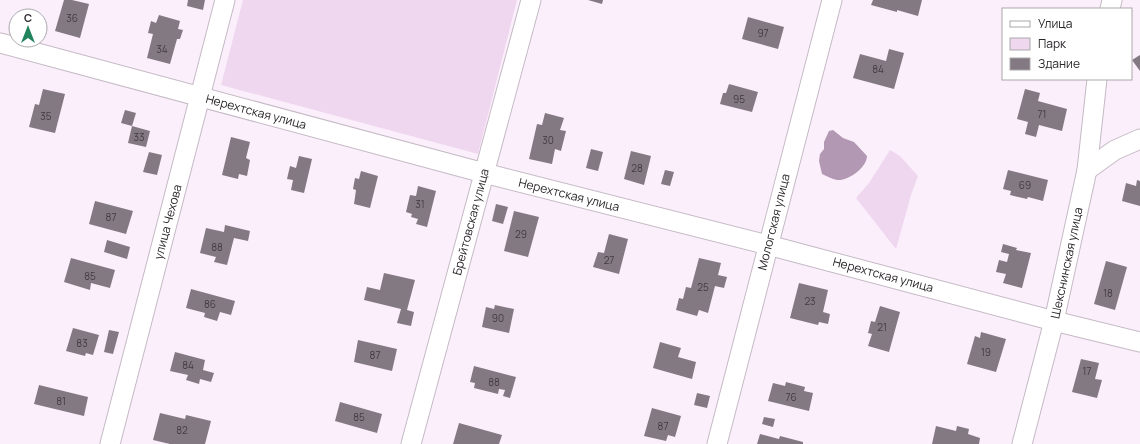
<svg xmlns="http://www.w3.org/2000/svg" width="1140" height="444" font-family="Manrope,sans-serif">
	<rect width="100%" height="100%" fill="#fbeffb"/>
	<!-- green -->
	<g fill="#efd7f0">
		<path d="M243 0H517L478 154 221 85Z"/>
		<path d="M890 150 900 156 918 176 911 195 896 249 856 198 869 183Z"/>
	</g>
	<!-- water -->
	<path fill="#b398b4" d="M833 130 843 138 854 142 867 156C867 167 849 181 837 180 832 179 827 176 822 174L819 161 820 154 824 149V142L829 131Z"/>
	<!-- building -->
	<g fill="#837983">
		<path d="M64 0H72L89 4 80 38 55 31Z"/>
		<path d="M188 0H205L203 10 187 6Z"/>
		<path d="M588 0H603L602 4Z"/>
		<path d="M873 0H922L918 16 897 10V12L871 5Z"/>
		<path d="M159 15 180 21 178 29 183 30 180 39H177L170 64 147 58 153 34 148 33 151 21 156 23Z"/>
		<path d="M748 17 784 27 778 49 742 39Z"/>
		<path d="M889 49 904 53 894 89 853 78 860 54 886 61Z"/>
		<path d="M1140 55V71L1132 60Z"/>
		<path d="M729 84 758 92 752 112 720 104 723 93H726Z"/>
		<path d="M43 89 65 94 55 133 29 127 35 104 39 105Z"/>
		<path d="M1025 89 1040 93 1038 101 1067 109 1062 131 1039 125 1036 137 1025 134 1028 122 1017 119Z"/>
		<path d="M125 110 136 113 132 126 121 123Z"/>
		<path d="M545 113 564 118 560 130 566 131 561 151 555 149 552 164 529 159 537 124 542 125Z"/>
		<path d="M132 126 150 131 146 147 128 143Z"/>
		<path d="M231 137 250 142 246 158 250 160 247 176 239 174 238 179 222 175Z"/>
		<path d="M591 149 603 152 598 171 586 168Z"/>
		<path d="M631 151 651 156 644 185 624 179Z"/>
		<path d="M149 152 162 155 157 175 143 172Z"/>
		<path d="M299 156 312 159 304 193 291 190 293 180 287 179 290 166 296 168Z"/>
		<path d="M665 170 674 172 670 186 661 184Z"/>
		<path d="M1008 170 1048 180 1043 201 1028 197 1027 199 1010 195 1011 191 1003 189Z"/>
		<path d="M361 171 378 176 370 208 354 204 356 190 353 189 355 178 359 179Z"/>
		<path d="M1137 180 1140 181V206L1122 201 1126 183 1136 186Z"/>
		<path d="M418 186 436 191 427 227 416 224 418 219 411 217 412 214 406 212 410 195 416 196Z"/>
		<path d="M95 201 133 211 126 234 89 224Z"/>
		<path d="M496 204 508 207 503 224 492 221Z"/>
		<path d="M514 211 539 217 528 257 504 251Z"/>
		<path d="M225 225 250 231 248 241 234 238 227 265 214 262 216 257 200 253 206 228 224 232Z"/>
		<path d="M609 234 628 239 619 274 593 267 598 252 604 253Z"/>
		<path d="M107 240 130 247 127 259 104 252Z"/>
		<path d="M1003 244 1017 248 1016 250 1031 253 1022 288 1003 283 1006 274 996 272 999 260 1007 262 1009 254 1001 252Z"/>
		<path d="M71 258 115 270 110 288 91 283 90 290 64 282Z"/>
		<path d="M699 258 721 263 718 275 727 277 724 288 715 286 708 313 699 310 697 316 676 310 679 298 683 299 686 287 691 288Z"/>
		<path d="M1106 261 1127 267 1115 310 1094 304Z"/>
		<path d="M384 273 415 280 407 310 414 312 411 326 397 323 401 309 364 300 367 287 380 290Z"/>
		<path d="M799 283 828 290 823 312 830 314 828 324 819 322 818 325 790 318Z"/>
		<path d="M191 289 235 301 231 315 220 312 217 321 204 317 205 313 186 308Z"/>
		<path d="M495 305 514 309 509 333 482 327 486 307 494 309Z"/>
		<path d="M880 306 900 312 889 352 868 346 872 334 868 333 871 321 875 322Z"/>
		<path d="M73 328 99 335 93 355 86 353 85 356 66 351Z"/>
		<path d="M109 330 119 332 113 354 104 352Z"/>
		<path d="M981 332 1006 339 996 372 967 364 975 336 980 338Z"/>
		<path d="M358 340 397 349 392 371 354 362Z"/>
		<path d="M660 342 681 348 678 357 696 362 692 379 653 368Z"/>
		<path d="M175 352 205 360 203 370 214 373 211 382 200 379 199 384 186 380 188 375 170 371Z"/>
		<path d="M1081 359 1099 363 1095 379 1102 380 1097 398 1072 392Z"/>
		<path d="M474 366 516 377 510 398 503 396 505 390 499 389 498 394 474 388 475 383 470 382Z"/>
		<path d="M786 382 805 387 804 391 813 393 809 411 768 401 773 383 785 386Z"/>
		<path d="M39 385 88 397 84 416 34 404Z"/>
		<path d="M697 393 710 396 707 408 694 405Z"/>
		<path d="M340 402 382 414 377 433 335 421Z"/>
		<path d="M652 408 681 416 675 437 668 435 666 441 644 436Z"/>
		<path d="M160 413 185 419 186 415 211 421 205 444H170L153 440Z"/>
		<path d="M764 417 775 419 773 427 762 424Z"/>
		<path d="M459 423 502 435 499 444H453Z"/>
		<path d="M936 426 956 431 957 426 969 429 968 434 980 438 979 444H932Z"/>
		<path d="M760 434 779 439 780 436 803 442V444H757Z"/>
	</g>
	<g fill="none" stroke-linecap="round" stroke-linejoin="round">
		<!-- minor casing -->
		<g stroke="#c5bac5" stroke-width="21">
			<g id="minor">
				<path d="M1110 9 1112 0"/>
				<path d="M0 43 484 173 768 245 1054 321 1140 342"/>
				<path d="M1087 170 1115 150 1140 139"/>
				<path d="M110 444 225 0"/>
				<path d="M411 444 531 0"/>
				<path d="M717 444 832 0"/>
				<path d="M1022 444 1054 321 1087 170 1097 79"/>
			</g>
		</g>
		<!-- minor -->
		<use href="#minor" stroke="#fff" stroke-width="19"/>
	</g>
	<g text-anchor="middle" stroke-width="4" stroke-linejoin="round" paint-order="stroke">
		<!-- number labels -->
		<g font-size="10" fill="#413c41">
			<text x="72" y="22">36</text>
			<text x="763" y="37">97</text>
			<text x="162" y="53">34</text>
			<text x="878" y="73">84</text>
			<text x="739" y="103">95</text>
			<text x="1042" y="118">71</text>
			<text x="46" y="120">35</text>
			<text x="139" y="141">33</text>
			<text x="548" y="144">30</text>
			<text x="637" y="172">28</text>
			<text x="1025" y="189">69</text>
			<text x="420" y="208">31</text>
			<text x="111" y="221">87</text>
			<text x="521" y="238">29</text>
			<text x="217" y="251">88</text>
			<text x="609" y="264">27</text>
			<text x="90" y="280">85</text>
			<text x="703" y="291">25</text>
			<text x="1108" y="297">18</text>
			<text x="810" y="305">23</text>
			<text x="210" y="308">86</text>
			<text x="498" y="322">90</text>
			<text x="882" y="331">21</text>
			<text x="82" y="347">83</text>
			<text x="986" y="356">19</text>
			<text x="375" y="359">87</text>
			<text x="188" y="369">84</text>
			<text x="1087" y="375">17</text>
			<text x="494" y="386">88</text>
			<text x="791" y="401">76</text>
			<text x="61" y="405">81</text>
			<text x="359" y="421">85</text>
			<text x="663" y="430">87</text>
			<text x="182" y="434">82</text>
		</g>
		<!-- street labels -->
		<g font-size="12" fill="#2b272b" stroke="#fff">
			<text transform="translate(256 112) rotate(15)" y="4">Нерехтская улица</text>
			<text transform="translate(569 195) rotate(14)" y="4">Нерехтская улица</text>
			<text transform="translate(168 222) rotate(-75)" y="4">улица Чехова</text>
			<text transform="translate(471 222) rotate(-75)" y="4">Брейтовская улица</text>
			<text transform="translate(774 222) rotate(-76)" y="4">Мологская улица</text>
			<text transform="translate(1067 263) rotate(-78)" y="4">Шекснинская улица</text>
			<text transform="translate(883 275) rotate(15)" y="4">Нерехтская улица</text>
		</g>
	</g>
	<!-- legend -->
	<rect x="1002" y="8" width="130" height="72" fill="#ffffff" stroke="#aaa9aa"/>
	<rect x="1010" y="21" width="20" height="6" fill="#ffffff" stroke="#aaa9aa"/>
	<text x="1038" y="28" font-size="12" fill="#2b272b">Улица</text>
	<rect x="1010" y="38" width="20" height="12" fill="#efd7f0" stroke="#aaa9aa"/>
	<text x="1038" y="48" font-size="12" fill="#2b272b">Парк</text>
	<rect x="1010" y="58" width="20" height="12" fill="#837983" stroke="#aaa9aa"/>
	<text x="1038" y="68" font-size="12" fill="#2b272b">Здание</text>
	<!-- north arrow -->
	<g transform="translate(28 28)"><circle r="19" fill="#ffffff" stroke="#aaa9aa"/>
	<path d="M0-3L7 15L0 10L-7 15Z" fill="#21845d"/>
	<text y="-6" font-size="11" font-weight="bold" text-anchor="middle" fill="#2b272b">С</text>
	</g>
</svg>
